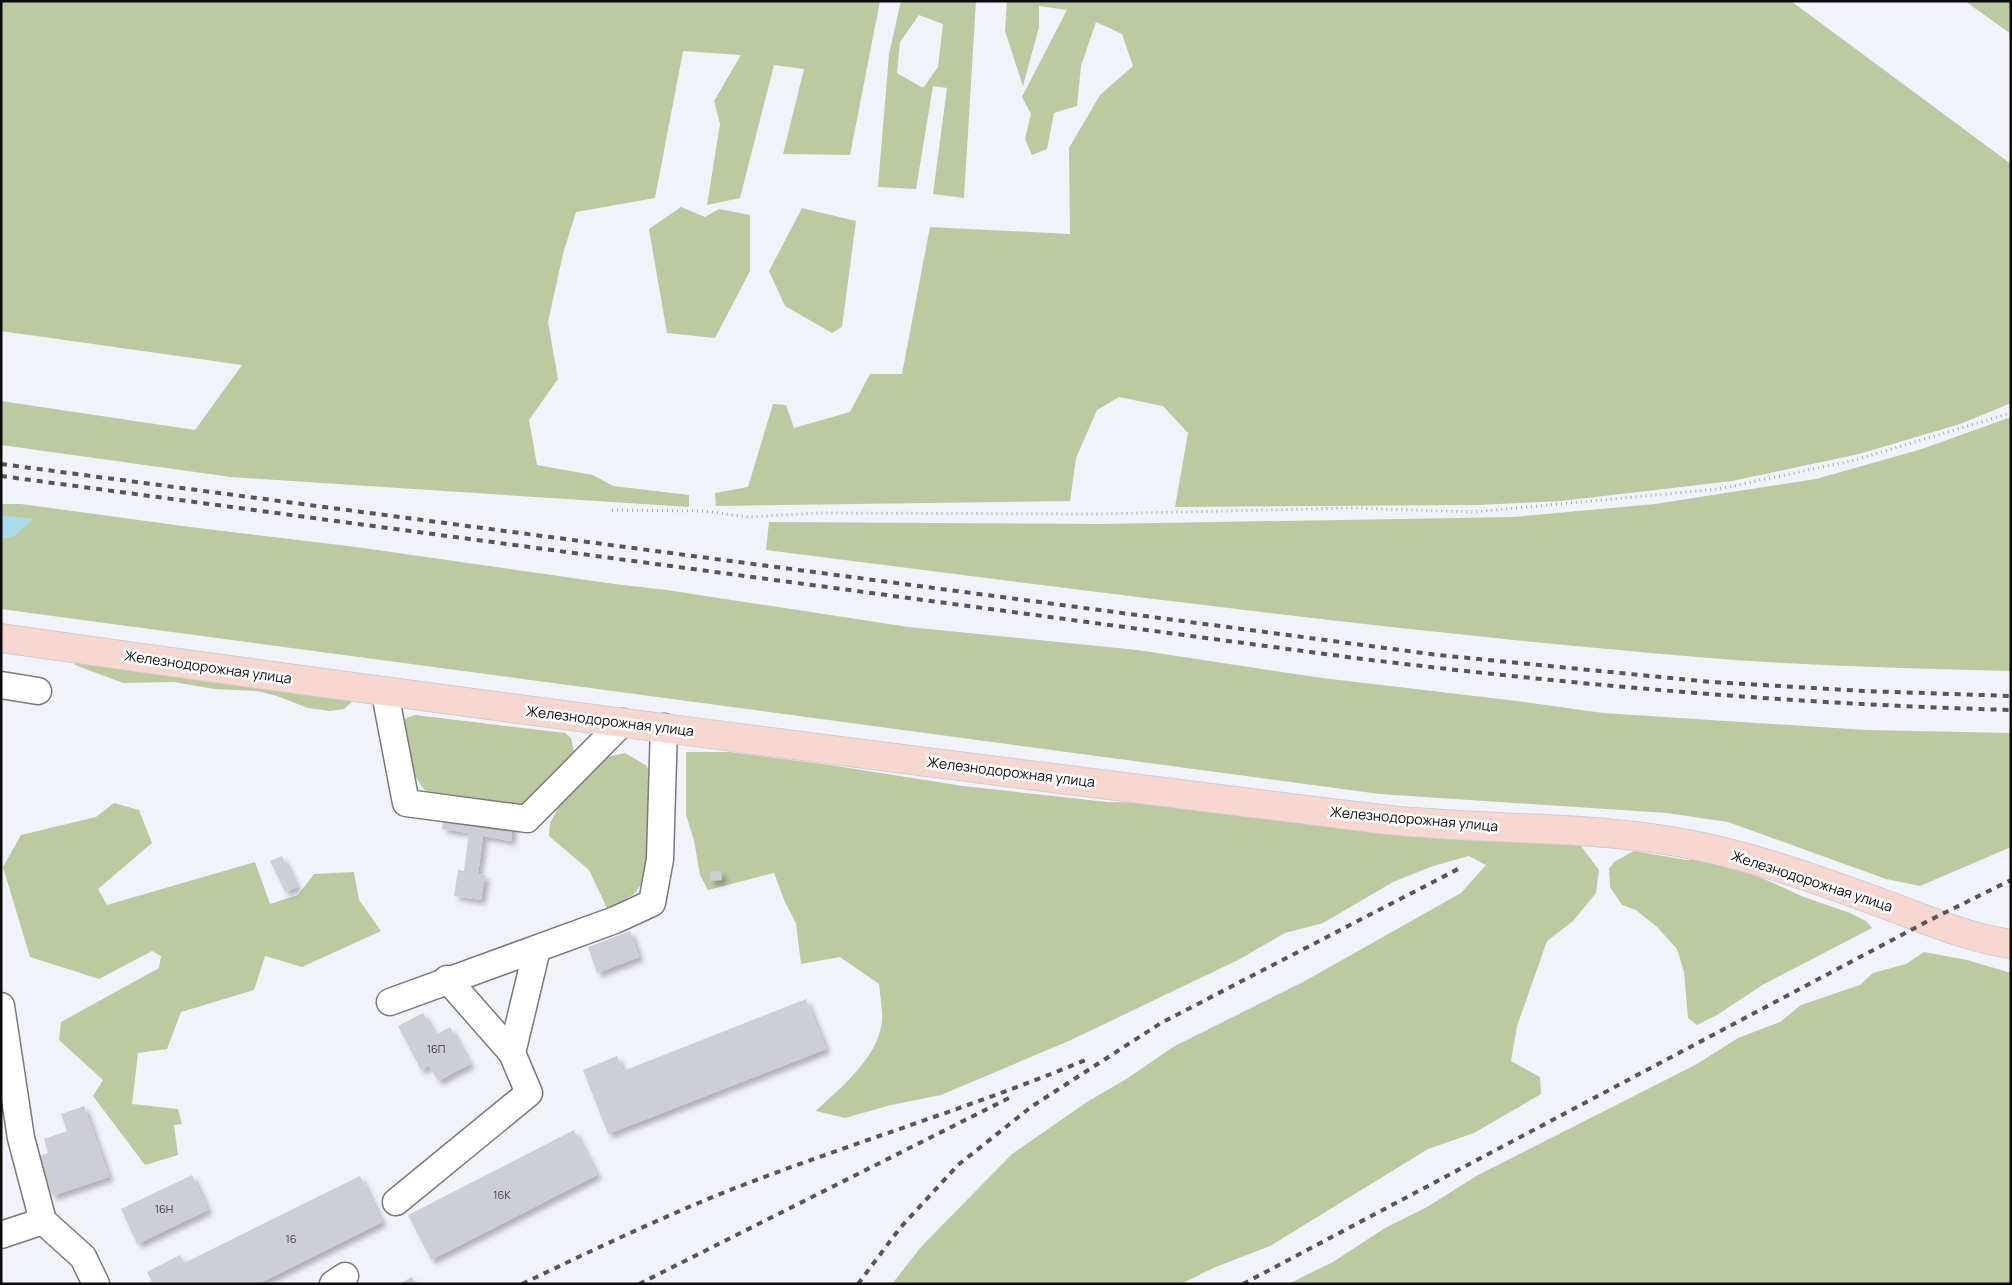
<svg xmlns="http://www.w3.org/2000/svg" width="2012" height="1285" font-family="Manrope,sans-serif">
	<defs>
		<filter id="shadow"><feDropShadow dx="4.5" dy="4.5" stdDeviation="2.5" flood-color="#0004"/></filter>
	</defs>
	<rect width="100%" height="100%" fill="#f2f2fa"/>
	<!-- green -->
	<g fill="#bcc9a1" fill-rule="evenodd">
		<path d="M1 1H880L850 155 783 154 804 69 774 65 740 198 707 205 720 124 714 101 741 55 683 51 655 198 576 212 563 254 548 322 558 379 529 420 537 465 593 475 613 486 689 495V507L231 477 1 445V401L195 430 242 365 1 331Z"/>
		<path d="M901 1H976L964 198 933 194 947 88 933 86 916 189 878 187 889 54ZM919 15 943 24 938 67 923 88 897 73 900 42Z"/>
		<path d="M1007 1H1791L2011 164V403L1960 424 1859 454 1732 481 1561 501 1476 505 1175 507 1188 433 1163 406 1119 397 1097 410 1076 458 1070 501 716 506 715 493 748 487 773 404 786 405 794 428 850 412 870 374H902L930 227 1070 234 1069 148 1100 95 1133 66 1122 34 1096 22 1081 66 1077 106 1054 113 1047 149 1032 155 1025 139 1031 114 1022 97 1067 10 1039 6V27L1023 86 1005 31Z"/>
		<path d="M1965 1H2011V34Z"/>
		<path d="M681 207 705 217 719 209 750 215V271L715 338 667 333 649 229Z"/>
		<path d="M802 208 856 221 842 327 832 333 785 306 769 271Z"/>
		<path d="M2011 417V671C1906 668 1801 666 1697 657 1385 631 1076 589 766 550L769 522 1101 524 1514 517 1655 504 1816 479 1922 449Z"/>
		<path d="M1 504H21L190 527 356 547 614 584 667 590 908 627 1137 650 1322 678 1517 701 1603 713 1866 730 2011 733V847L1920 886 1886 879 1728 822 1667 813 1380 794 1 609Z"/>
		<path d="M77 655 354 700 344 709 330 711 308 708 277 696 257 691 214 689 174 682 123 683 75 665Z"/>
		<path d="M415 715 565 733 571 738 574 752 525 806 431 797C410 776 406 753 400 725L406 718Z"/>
		<path d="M686 752H730L830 765 963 786 1107 802 1158 803 1375 831C1412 832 1448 839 1485 841 1517 843 1549 840 1581 846L1599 870 1596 893 1573 921 1547 941 1517 1026 1511 1061 1540 1077 1541 1094 1474 1133 1428 1149 1270 1246 1213 1268 1181 1284H892L921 1247 1012 1154 1087 1102 1128 1078 1173 1047 1303 982 1461 893 1486 865 1469 856 1433 866 1393 882 1323 923 1285 933 1238 960 1071 1040 941 1095 891 1105 845 1118 816 1111C841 1087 877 1059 882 1022 883 1010 880 996 879 984L840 957 801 964 796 923 785 902 774 873 708 890 700 875 694 840 686 815Z"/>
		<path d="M625 753 647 766 651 780 653 828 643 882 634 894 608 910 589 870 549 836 550 823 565 795 602 758Z"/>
		<path d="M114 803 139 810 152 843 98 889 107 905 255 862 270 904 298 895 314 874 354 872 359 900 381 931 302 967 265 956 254 990 181 1012 167 1049 138 1053 132 1104 178 1109 182 1124 174 1125 178 1155 145 1165 93 1096 103 1080 59 1040 61 1022 159 968 161 956 152 951 99 979 30 957 3 867 21 835 96 817Z"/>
		<path d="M1634 851 1686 860H1706L1762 878 1804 897 1850 913 1866 921 1872 928 1764 984 1717 1015 1697 1025 1688 1018 1684 972 1677 949 1657 927 1636 910 1622 905 1610 887 1609 869 1614 862Z"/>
		<path d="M1924 952 1967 960 2011 973V1284H1288L1333 1262 1385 1228 1427 1207 1478 1175 1697 1064 1738 1038 1780 1022 1801 1005 1860 985 1873 973 1906 964Z"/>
	</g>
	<!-- water -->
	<path fill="#a9ddeb" d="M1 515 33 519 15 536 2 538Z"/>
	<!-- building -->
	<g fill="#cecfd6" filter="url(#shadow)">
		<path d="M445 811 513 820 511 841 483 836 478 874 485 875 481 900 454 896 458 870 464 871 469 833 442 829Z"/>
		<path d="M282 856 297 887 285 892 270 861Z"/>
		<path d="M721 871 722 880 710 881V872Z"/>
		<path d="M630 931 639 957 597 973 588 947Z"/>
		<path d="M806 999 826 1049 608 1134 583 1070 617 1056 623 1071Z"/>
		<path d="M423 1013 435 1035 450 1027 470 1064 438 1081 429 1065 421 1070 398 1026Z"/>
		<path d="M84 1106 109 1177 52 1196 39 1156 48 1153 44 1139 67 1131 61 1114Z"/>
		<path d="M574 1130 597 1175 431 1260 408 1215Z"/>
		<path d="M192 1175 208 1210 137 1244 121 1209Z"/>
		<path d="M360 1176 382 1222 258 1284H153L147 1272 180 1255 184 1263Z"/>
		<path d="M412 1277 416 1284H399Z"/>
	</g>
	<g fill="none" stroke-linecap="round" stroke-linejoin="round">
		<!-- minor casing -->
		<g stroke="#797980" stroke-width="29">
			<g id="minor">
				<path d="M1 685 38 691"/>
				<path d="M385 693 406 803 527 819 623 722"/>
				<path d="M447 979 512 1053"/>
				<path d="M390 1002 615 920 652 903 660 859 664 727"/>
				<path d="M1 1006 21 1138 43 1221 1 1235"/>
				<path d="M396 1202 529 1093 512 1053 537 949"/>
				<path d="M43 1221 83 1257 96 1284"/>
				<path d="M333 1284 345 1276"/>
			</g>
		</g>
		<!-- major casing -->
		<g stroke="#cececf" stroke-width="30">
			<path id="major" d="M1 638C458 703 915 761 1372 818 1467 830 1564 825 1658 839 1736 850 1811 877 1884 904 1925 919 1967 938 2011 944"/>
		</g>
		<!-- path -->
		<path stroke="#ababb1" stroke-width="3" stroke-dasharray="1 4" stroke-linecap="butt" d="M612 510 704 511 748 517 818 513 1096 514 1351 508 1474 512 1719 489 1855 460 2011 413"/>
		<!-- minor -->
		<use href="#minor" stroke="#fff" stroke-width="26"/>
		<!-- major -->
		<use href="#major" stroke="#f8d7d1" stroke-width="28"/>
		<!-- rail -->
		<g stroke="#56565a" stroke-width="4" stroke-dasharray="6 6" stroke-linecap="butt">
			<path d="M1 464 1438 655 1711 682 1864 691 2011 696"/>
			<path d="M1 476 1355 658C1573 685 1791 704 2011 710"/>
			<path d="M522 1284C595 1249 668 1214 743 1185 858 1141 975 1106 1088 1059"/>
			<path d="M639 1284 1013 1096"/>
			<path d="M858 1284 900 1228 958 1165 1031 1107 1161 1023 1460 868"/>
			<path d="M1243 1284 1928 921 2011 880"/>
		</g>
	</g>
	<g text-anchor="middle" stroke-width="5" stroke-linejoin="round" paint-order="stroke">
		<!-- number labels -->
		<g font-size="11" fill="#3c3c3f">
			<text x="436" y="1053">16П</text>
			<text x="502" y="1199">16К</text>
			<text x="164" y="1213">16Н</text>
			<text x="291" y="1243">16</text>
		</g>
		<!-- street labels -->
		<g font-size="14" fill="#0b0b0d" stroke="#fff">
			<text transform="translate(208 667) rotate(8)" y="5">Железнодорожная улица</text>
			<text transform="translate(610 721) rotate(7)" y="5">Железнодорожная улица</text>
			<text transform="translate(1011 772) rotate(7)" y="5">Железнодорожная улица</text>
			<text transform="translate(1414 819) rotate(5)" y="5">Железнодорожная улица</text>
			<text transform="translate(1812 881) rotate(18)" y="5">Железнодорожная улица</text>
		</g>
	</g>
	<!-- border -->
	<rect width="2012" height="1285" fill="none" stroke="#0b0b0d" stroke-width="5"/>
</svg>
